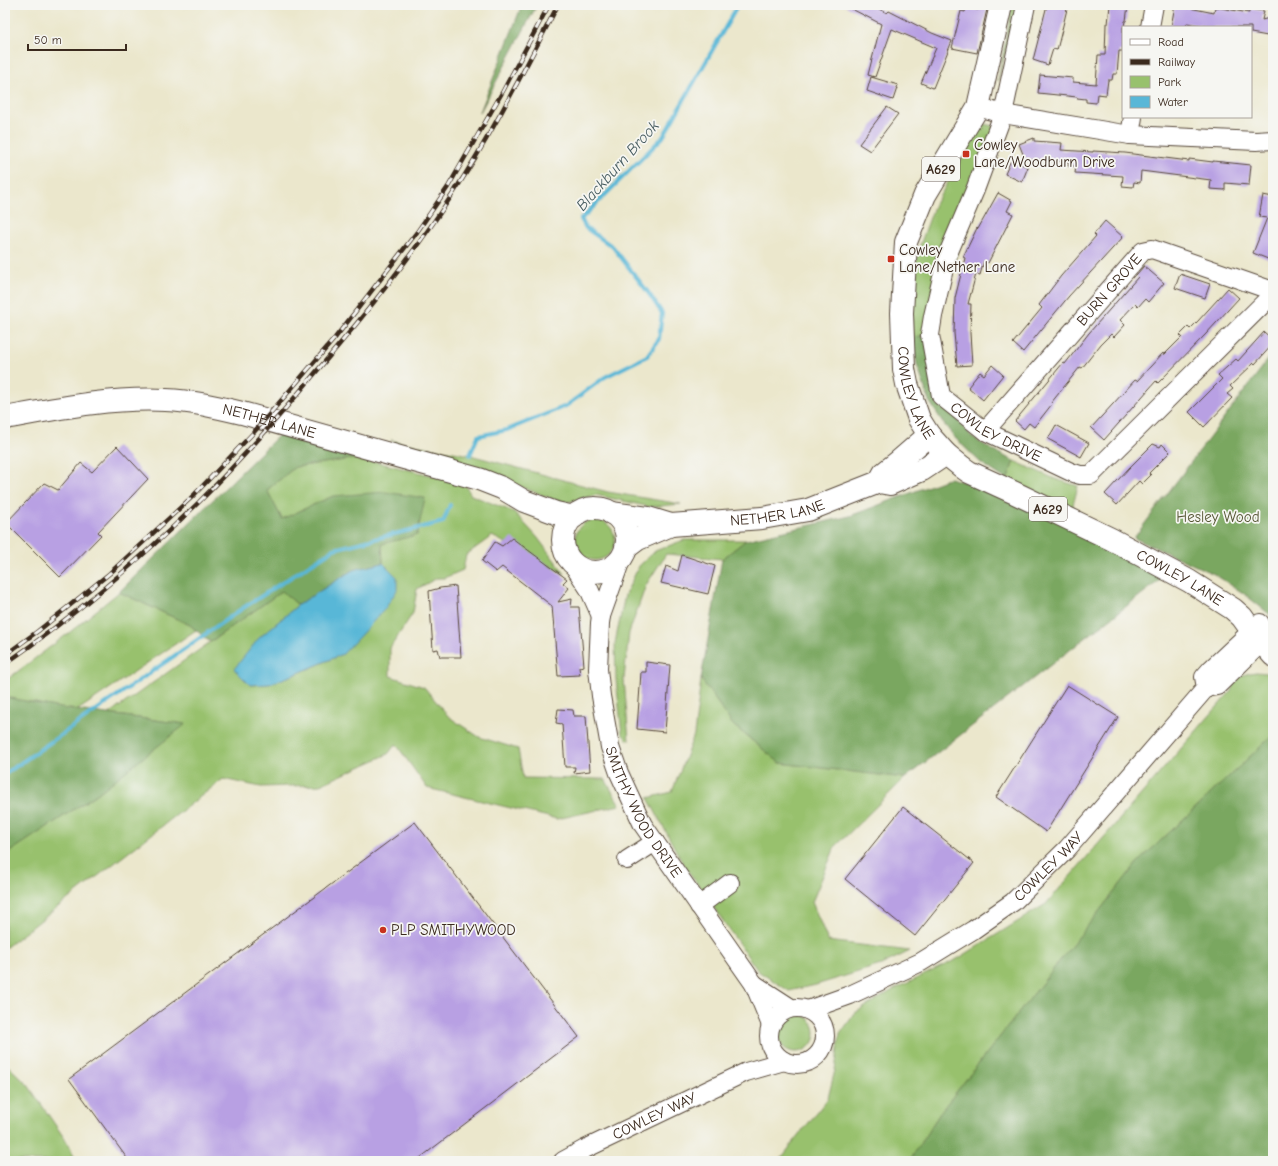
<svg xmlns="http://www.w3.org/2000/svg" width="1278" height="1166" font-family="'Comic Neue',sans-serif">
	<rect width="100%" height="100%" fill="#f6f6f2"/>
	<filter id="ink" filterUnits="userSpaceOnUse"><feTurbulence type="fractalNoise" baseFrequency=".025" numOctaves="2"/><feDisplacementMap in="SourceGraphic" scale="8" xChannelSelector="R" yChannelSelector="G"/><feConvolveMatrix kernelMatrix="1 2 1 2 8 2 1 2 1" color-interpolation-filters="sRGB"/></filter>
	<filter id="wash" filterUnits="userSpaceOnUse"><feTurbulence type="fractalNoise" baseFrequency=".012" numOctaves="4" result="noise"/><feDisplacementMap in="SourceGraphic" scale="16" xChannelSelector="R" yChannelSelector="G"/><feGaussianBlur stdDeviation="0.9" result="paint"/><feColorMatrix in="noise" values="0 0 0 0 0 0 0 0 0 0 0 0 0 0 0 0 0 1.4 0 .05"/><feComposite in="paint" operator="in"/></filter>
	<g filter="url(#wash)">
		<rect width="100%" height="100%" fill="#ebe7cc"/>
		<!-- green -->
		<g fill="#98c16d" stroke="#6a7646">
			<path d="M1012 5H1018L998 81Z"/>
			<path d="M979 123 998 127 930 335 912 337 911 286 920 245 935 204 963 157Z"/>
			<path d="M391 440 403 443 470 455 608 492 681 504 650 507 596 495 568 502 555 500 455 461 402 450Z"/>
			<path d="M359 458 464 483 471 495 514 512 537 537 565 574 492 536 466 555 463 570 444 578H437L417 589 413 613 390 648V676L424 687 449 717 479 737 518 749 523 778 605 779 620 805 557 819 427 788 396 744 388 754 320 785 261 787 223 779 5 948V855L97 794 185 724 109 714 282 591 298 605 259 638 250 685 269 684 296 674 343 654 397 577 383 563 382 544 333 496 282 519 267 490 295 467Z"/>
			<path d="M1014 461 1055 479 1078 486 1072 509 1007 480Z"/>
			<circle cx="595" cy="540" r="20"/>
			<path d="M684 540H746L722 559 666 554 646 585 629 633 624 679 629 741 622 734 616 679 615 643 625 595 639 566 655 551Z"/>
			<path d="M119 592 190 625 196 630 78 710 60 708 5 697V681L70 632Z"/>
			<path d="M1256 672 1266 673 1273 678V735L1138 862 942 1110 909 1161H779L828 1098 835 1070 840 1034 855 1013 891 991 959 958 1046 904 1231 691C1236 677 1242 674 1256 672Z"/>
			<path d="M701 679 733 725 780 763 905 778 835 847 812 902 828 941 910 951 881 965 816 985 789 991 758 971 682 862 648 798 672 792 694 735Z"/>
			<circle cx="796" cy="1033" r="19"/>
			<path d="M5 1063 28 1085 69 1145 76 1161H5Z"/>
		</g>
		<!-- forest -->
		<g fill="#7aa760" stroke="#5a683f">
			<path d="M522 5H537L480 112Z"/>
			<path d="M930 335 951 412 973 438 996 452 1014 461 1007 480 981 463 955 438 944 424 929 401 917 365 912 337Z"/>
			<path d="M1273 353V617L1243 593 1214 574 1134 538Z"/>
			<path d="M279 435 359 458 295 467 267 490 282 519 333 496 385 492 425 498 417 535 382 544 383 563 353 570 298 605 282 591 210 642 190 625 119 592Z"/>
			<path d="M950 478 1015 497 1168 574 905 778 780 763 733 725 701 679 722 559 746 540 850 516Z"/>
			<path d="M5 697 60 708 186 724 97 794 5 855Z"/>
			<path d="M1273 735V1161H909L942 1110 1138 862Z"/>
		</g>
		<!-- water -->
		<path fill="#59b7d7" stroke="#4a707a" d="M383 563 397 577V590L385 609 343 654 296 674 269 684 250 685 234 669 259 638 298 605 353 570Z"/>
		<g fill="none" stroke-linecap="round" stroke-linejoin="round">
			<!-- stream -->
			<g stroke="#59b7d7" stroke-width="4">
				<path d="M470 455 478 436 507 430 566 406 605 377 647 356 659 339 662 313 647 291 613 247 586 228 581 219 663 137 738 5"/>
				<path d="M5 774 240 610 334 549 443 522 450 505"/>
			</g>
		</g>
		<g id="blocks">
			<!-- building -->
			<g fill="#b8a0e3">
				<path d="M844 5H871L887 13 889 11 932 33 952 41 933 88 921 83 936 48 892 29 875 77 868 75 881 24Z"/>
				<path d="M979 5H988L977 53 952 48 961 11 965 12 966 8 978 10Z"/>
				<path d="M1047 5H1068L1057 50 1053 49 1048 65 1033 60Z"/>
				<path d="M1110 5H1128L1126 21H1125L1124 27H1123V51H1119L1117 74H1113L1112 80H1108L1106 95 1097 94 1096 103 1086 102V99L1077 98V97L1038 93 1040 75 1073 78V82L1096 84 1098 55H1105L1106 24H1108Z"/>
				<path d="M1175 5 1214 13 1215 7 1249 13V9L1264 11 1262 20 1273 17V37L1251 33V27H1209L1187 23 1186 27H1171Z"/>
				<path d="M871 77 898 85 893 100 867 91Z"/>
				<path d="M887 107 898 114 870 151 859 144Z"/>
				<path d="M1034 138V141L1062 143 1061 150 1093 152V151L1125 153 1189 161V159L1213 162V161L1251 165 1249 185 1225 183V190L1210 189 1211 180 1141 171 1140 183 1134 182 1133 187 1122 186 1123 176 1075 173 1076 166H1068L1069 162 1025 159 1019 144Z"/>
				<path d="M1011 160 1028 167 1022 182 1005 174Z"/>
				<path d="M998 193 1012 201 1007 211 1013 214 988 263 984 261 980 275 976 274 968 304H971L970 333 972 365 957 366 954 333 955 298 965 258 963 257 977 228 978 229Z"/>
				<path d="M1263 195 1273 197V261L1253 253 1267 218 1259 217Z"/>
				<path d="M1105 221 1123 237 1069 296 1023 352 1013 343 1042 308 1039 305 1061 276 1096 236 1094 234Z"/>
				<path d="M1144 266 1164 283 1148 302 1145 299 1138 307 1135 304 1120 320 1125 325 1114 337 1111 334 1101 344 1082 368 1080 367 1051 403 1052 404 1034 427 1029 423 1024 429 1015 421 1063 363 1065 364 1089 333 1138 277 1136 275Z"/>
				<path d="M1180 274 1210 284 1205 298 1175 288Z"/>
				<path d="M1228 288 1239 298 1206 334 1158 383 1156 381 1104 440 1091 428 1135 380 1137 381 1163 353 1164 355 1182 337 1180 335 1188 327 1190 329 1198 321Z"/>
				<path d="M1264 332 1273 340V344L1255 364 1254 363 1230 386 1233 389 1227 394 1232 398 1204 427 1189 412 1222 379 1218 375 1236 359 1238 361Z"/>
				<path d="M992 365 1003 375 983 400 968 387 980 372 984 375Z"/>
				<path d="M1056 425 1089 443 1081 457 1048 439Z"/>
				<path d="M1153 444 1160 447 1162 444 1170 452 1149 473 1151 475 1142 484 1139 481 1117 505 1105 494 1130 467Z"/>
				<path d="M117 446 148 479 98 532 101 535 60 577 6 523 44 483 58 490 81 463 92 472Z"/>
				<path d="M512 538 567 579 563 583 569 588 558 602 572 599 571 607H579L584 666 579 667 580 675 558 676 552 606 502 567 496 572 482 561 495 542 502 546Z"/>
				<path d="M682 555 715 566 708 594 661 583 666 566 678 571Z"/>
				<path d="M456 586 461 657H440L438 649 433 650 429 591 440 588Z"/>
				<path d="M646 662 670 665 665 732 637 729 641 672H646Z"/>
				<path d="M1067 685 1118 717 1046 832 996 797Z"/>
				<path d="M558 709 573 710 574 716H586L590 771 574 773 575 767H565L562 724 556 723Z"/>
				<path d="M903 807 974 863 915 936 845 879Z"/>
				<path d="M415 822 579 1037 416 1161H129L69 1079Z"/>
			</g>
		</g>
	</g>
	<g filter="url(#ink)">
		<use href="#blocks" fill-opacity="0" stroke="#554638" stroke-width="1"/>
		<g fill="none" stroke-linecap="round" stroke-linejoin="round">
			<!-- minor casing -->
			<g stroke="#554638" stroke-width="20">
				<g id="minor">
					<path id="s1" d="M1026 5 1003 114 975 190 947 256 933 316 930 335 941 396 985 431 1071 472 1080 475H1091L1273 294"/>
					<path d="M1150 27 1154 5"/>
					<path d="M978 107 1003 114 1130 135 1256 141 1273 140"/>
					<path d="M1130 135 1133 117"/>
					<path id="s2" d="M985 431 1143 251 1152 249 1273 291"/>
					<path id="s3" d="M622 557 601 616 600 623 598 669 601 696 610 747 619 773 643 825 754 984 771 1025"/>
					<path d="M570 560 589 589 601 616"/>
					<path d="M1206 688 1204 677 1211 669 1260 623"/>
					<path d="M627 860 655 842"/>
					<path d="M699 906 730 883"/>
					<path d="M754 984 791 1008"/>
					<circle cx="797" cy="1036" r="28"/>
					<path id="s4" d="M808 1010 850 995 921 962 973 930 1013 902 1067 849 1206 688 1217 686 1272 632"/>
					<path id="s5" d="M563 1161 585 1149 746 1072 784 1061"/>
				</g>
			</g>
			<!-- major casing -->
			<g stroke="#554638" stroke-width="24">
				<g id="major">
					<path id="s6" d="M1001 5 978 107 925 195 906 242 902 313 904 369 907 384 919 419 929 435 946 454 962 467 969 472 1015 493 1111 539 1189 581 1233 609 1242 617 1252 631 1273 655"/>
					<path id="s7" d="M5 418C59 408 112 397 166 400 192 401 217 407 242 413L479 479 502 488 524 501 556 513 574 517"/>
					<path d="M879 482 884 473 899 461 929 435"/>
					<circle cx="595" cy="540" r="32"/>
					<path d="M611 513 648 518 671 525"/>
					<path id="s8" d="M626 548 638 539 671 525 762 518 808 510 879 482 890 484 908 476 922 470 946 454"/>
				</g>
			</g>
			<!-- minor -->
			<use href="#minor" stroke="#fff" stroke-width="18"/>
			<!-- major -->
			<use href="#major" stroke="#fff" stroke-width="22"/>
			<!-- rail casing -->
			<g stroke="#3b2a1e" stroke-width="4.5">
				<g id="rail">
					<path d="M5 655 38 631 110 573 193 496 254 432 335 338 417 232 448 187 503 91 549 5"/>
					<path d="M5 664C74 616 139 561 199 502 240 461 279 417 316 372 365 315 413 255 454 192 493 132 525 68 558 5"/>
				</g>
			</g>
			<!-- rail -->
			<use href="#rail" stroke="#f6f6f2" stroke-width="3" stroke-dasharray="9" stroke-linecap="butt"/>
		</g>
	</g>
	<!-- markers -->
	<g fill="#c8321e" stroke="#f6f6f2" stroke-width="1.5">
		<rect x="962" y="150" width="8" height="8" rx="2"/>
		<rect x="887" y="255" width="8" height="8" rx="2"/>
		<circle cx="383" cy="930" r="4"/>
	</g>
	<g text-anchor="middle" stroke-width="3.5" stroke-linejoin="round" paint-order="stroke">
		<!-- shield labels -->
		<g fill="#f6f6f2" stroke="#73675e" stroke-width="1">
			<rect x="922" y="157" width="38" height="24" rx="3"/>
			<rect x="1029" y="497" width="38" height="24" rx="3"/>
		</g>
		<g font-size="14" font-weight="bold" fill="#3b2a1e">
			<text x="941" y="174">A629</text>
			<text x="1048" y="514">A629</text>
		</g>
		<!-- poi labels -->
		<g font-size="15" fill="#3b2a1e" stroke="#f6f6f2" text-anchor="start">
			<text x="974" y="150">Cowley<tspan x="974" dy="17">Lane/Woodburn Drive</tspan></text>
			<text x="899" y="255">Cowley<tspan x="899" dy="17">Lane/Nether Lane</tspan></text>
			<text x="391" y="935">PLP SMITHYWOOD</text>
		</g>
		<!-- street labels -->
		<g font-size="15" fill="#3b2a1e" stroke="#f6f6f2">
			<text dy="5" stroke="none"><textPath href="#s2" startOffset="188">BURN GROVE</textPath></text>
			<text dy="5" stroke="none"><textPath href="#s6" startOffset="411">COWLEY LANE</textPath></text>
			<text dy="5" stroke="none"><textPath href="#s7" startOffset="268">NETHER LANE</textPath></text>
			<text dy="5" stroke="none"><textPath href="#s1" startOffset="473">COWLEY DRIVE</textPath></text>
			<text dy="5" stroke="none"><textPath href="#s8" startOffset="158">NETHER LANE</textPath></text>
			<text dy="5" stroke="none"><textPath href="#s6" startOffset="747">COWLEY LANE</textPath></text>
			<text dy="5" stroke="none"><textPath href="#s3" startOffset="268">SMITHY WOOD DRIVE</textPath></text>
			<text dy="5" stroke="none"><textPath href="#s4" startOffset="283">COWLEY WAY</textPath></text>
			<text dy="5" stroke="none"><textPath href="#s5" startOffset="102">COWLEY WAY</textPath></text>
		</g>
		<!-- park labels -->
		<g font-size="15" fill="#575736" stroke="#f6f6f2">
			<text x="1218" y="522">Hesley Wood</text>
		</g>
		<!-- water labels -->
		<g font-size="16" font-style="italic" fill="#465b5f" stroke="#f6f6f2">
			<text transform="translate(617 165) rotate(-48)" y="6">Blackburn Brook</text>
		</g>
	</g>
	<!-- margin -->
	<rect width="1278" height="1166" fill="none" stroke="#f6f6f2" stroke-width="20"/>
	<!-- legend -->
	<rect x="1122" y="26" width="130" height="92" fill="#f6f6f2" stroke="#aba49d"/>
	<rect x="1130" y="39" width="20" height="6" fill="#ffffff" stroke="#aba49d"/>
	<text x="1158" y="46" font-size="12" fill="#3b2a1e">Road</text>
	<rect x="1130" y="59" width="20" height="6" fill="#3b2a1e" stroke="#aba49d"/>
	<text x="1158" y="66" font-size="12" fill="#3b2a1e">Railway</text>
	<rect x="1130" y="76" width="20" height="12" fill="#98c16d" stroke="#aba49d"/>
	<text x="1158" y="86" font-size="12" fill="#3b2a1e">Park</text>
	<rect x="1130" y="96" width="20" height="12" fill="#59b7d7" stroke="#aba49d"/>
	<text x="1158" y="106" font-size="12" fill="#3b2a1e">Water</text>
	<!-- scale -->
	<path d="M28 44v6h98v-6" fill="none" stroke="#3b2a1e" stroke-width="2"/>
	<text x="34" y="44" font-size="12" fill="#3b2a1e" stroke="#f6f6f2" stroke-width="3" paint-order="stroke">50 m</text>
</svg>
